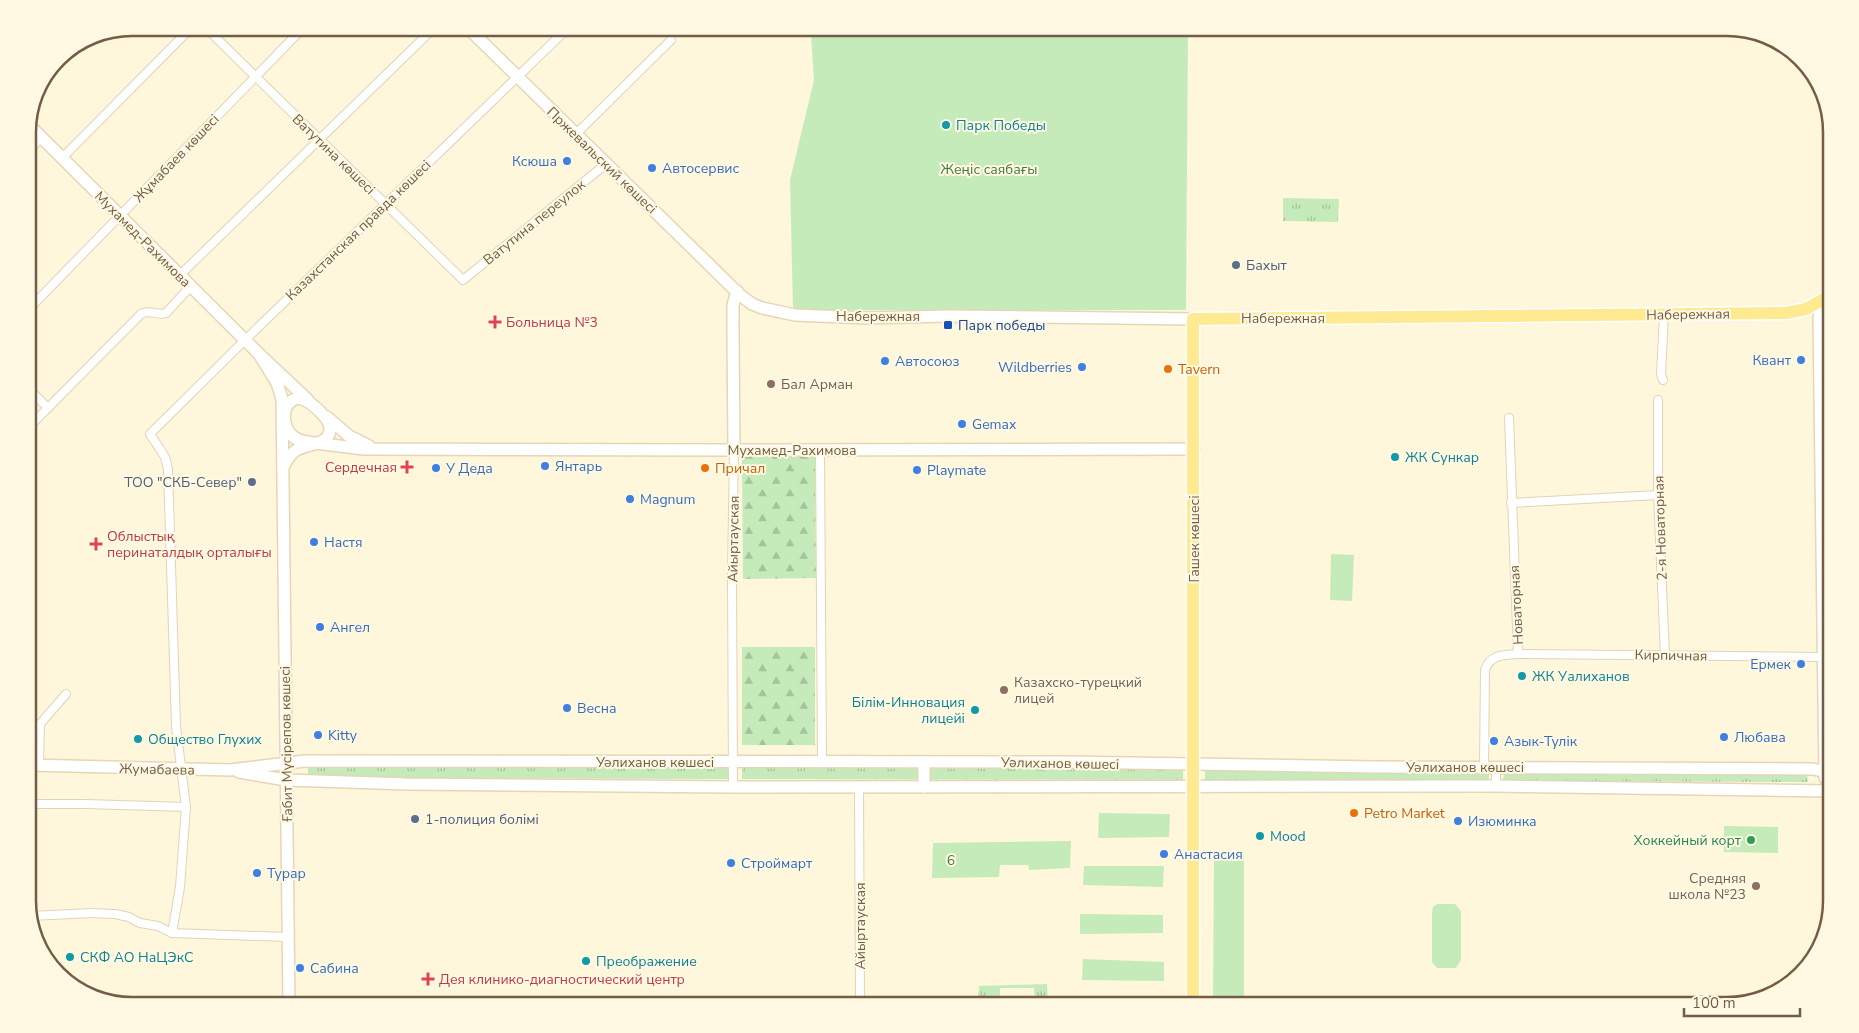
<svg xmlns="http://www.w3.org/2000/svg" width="1859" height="1033" font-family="'Nunito Sans',sans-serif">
	<defs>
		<pattern id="grass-tufts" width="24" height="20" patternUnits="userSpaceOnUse" patternTransform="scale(1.25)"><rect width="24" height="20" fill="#c6ebbb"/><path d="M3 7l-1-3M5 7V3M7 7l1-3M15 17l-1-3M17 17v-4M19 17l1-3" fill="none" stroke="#a5c29a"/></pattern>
		<pattern id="forest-firs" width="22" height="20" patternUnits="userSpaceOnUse" patternTransform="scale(1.25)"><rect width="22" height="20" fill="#c6ebbb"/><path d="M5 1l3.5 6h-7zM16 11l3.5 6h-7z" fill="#a5c29a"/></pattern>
	</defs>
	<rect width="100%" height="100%" fill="#fef7dc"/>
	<!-- grass -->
	<g fill="url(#grass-tufts)">
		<path d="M1283 198 1339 199 1338 222 1283 221Z"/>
		<path d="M308 766 729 767V779L308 778Z"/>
		<path d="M742 767 1183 768V780L742 779Z"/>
		<rect x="1205" y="771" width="284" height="10"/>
		<path d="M1504 772 1807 774 1808 782 1503 781Z"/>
		<path d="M1047 984 1048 1005H1035L1034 988H1000V1005H978L979 986Z"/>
	</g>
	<!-- forest -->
	<g fill="url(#forest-firs)">
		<path d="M742 457H815L816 578 743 579Z"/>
		<rect x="742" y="647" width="73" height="98"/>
	</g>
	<!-- park -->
	<g fill="#c6ebbb">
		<path d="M814 28H1188L1186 310H793L790 180 814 80 811 35Z"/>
		<path d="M1331 554 1354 555 1352 601 1330 600Z"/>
		<path d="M1099 813 1170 814 1169 837 1098 838Z"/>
		<path d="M1724 826 1778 827V853L1724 852Z"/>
		<path d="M1071 841 1070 868 1029 870 1028 865H1000L999 877 932 878 933 843Z"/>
		<path d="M1214 855H1244V996H1213Z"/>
		<path d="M1084 866H1164L1163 887 1083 885Z"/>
		<path d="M1437 904H1455L1461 911V960L1456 968H1437L1432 962V912L1433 907Z"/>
		<path d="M1080 914 1163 915V933L1080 934Z"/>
		<path d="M1083 959 1164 962V981L1082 980Z"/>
	</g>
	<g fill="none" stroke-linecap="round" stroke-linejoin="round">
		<!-- street casing -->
		<g stroke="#e2d3b8" stroke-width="10">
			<g id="street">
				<path d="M206 28 463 280 606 164"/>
				<path d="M576 134 671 40"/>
				<path d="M28 151 42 137"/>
				<path d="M62 158 191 28"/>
				<path d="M180 275 434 28"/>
				<path d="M28 310 303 28"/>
				<path d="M1663 380 1661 374 1664 315"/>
				<path d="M28 388 48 408"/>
				<path d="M1658 400V495L1665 655"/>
				<path d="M1509 418 1518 654"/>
				<path d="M28 428 141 314C150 309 157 316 166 313L191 286"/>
				<path d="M820 449 822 762"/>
				<path d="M1511 503 1658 495"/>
				<path d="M39 766 40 724 66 694"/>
				<path d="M1484 767 1485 670C1490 654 1504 655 1518 654L1823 657"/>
				<path d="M859 786 860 1005"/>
				<path d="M1496 786V767"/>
				<path d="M733 787 732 573 734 450"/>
				<path d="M28 804H86L186 807"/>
				<path d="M30 916 92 913 115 914 129 917 140 923 158 926 172 933 287 937"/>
				<path d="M172 933 180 887 186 807 176 726 168 469 165 457 150 434 245 340 568 28"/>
			</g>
		</g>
		<!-- secondary casing -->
		<g stroke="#e7d5b6" stroke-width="14">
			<g id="secondary">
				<path d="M468 28 740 295 752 304 762 308 795 315 868 318 947 316 1193 319"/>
				<path d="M28 124 259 354 308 400"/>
				<path d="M259 354 277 383 282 399 283 482 289 1005"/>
				<path d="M327 417 349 436 369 446"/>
				<path d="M734 450 733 335V305L737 291"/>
				<path d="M283 467C286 462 289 455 295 451 305 443 329 446 330 430 330 424 328 420 324 416 317 408 309 400 299 398 279 401 281 429 295 438 301 442 308 442 315 443L364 449 734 450 1194 449"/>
				<path d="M28 765 230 770 305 761 1068 762 1375 767 1813 769 1822 771 1831 778"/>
				<path d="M239 772 286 780 407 784 733 787 1496 786 1831 791"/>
				<path d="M1825 778 1819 318 1821 307 1826 299"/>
				<path d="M924 787V762"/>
			</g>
		</g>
		<!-- primary casing -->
		<g stroke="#fff" stroke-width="15">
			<path id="primary" d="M1193 1005V319L1786 313 1806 309 1831 295"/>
		</g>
		<!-- street -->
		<use href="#street" stroke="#fff" stroke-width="8"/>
		<!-- secondary -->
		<use href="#secondary" stroke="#fff" stroke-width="11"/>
		<!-- primary -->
		<use href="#primary" stroke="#ffea92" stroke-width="12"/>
	</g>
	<!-- markers -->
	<g fill="#0f9aa8" stroke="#fff9e4" stroke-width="2">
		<circle cx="946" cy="125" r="5"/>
		<circle cx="1395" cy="457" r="5"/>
		<circle cx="1522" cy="676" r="5"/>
		<circle cx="975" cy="710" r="5"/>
		<circle cx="138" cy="739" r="5"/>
		<circle cx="1260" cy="836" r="5"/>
		<circle cx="70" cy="957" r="5"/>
		<circle cx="586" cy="961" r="5"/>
	</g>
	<g fill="#3f7fe0" stroke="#fff9e4" stroke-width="2">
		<circle cx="567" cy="161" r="5"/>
		<circle cx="652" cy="168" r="5"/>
		<circle cx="1801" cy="360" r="5"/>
		<circle cx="885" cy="361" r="5"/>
		<circle cx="1082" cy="367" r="5"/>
		<circle cx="962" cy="424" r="5"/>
		<circle cx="545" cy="466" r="5"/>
		<circle cx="436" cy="468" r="5"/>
		<circle cx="917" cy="470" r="5"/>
		<circle cx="630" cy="499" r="5"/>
		<circle cx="314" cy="542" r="5"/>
		<circle cx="320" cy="627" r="5"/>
		<circle cx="1801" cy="664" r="5"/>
		<circle cx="567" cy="708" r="5"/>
		<circle cx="318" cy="735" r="5"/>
		<circle cx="1724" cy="737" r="5"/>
		<circle cx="1494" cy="741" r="5"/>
		<circle cx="1458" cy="821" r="5"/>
		<circle cx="1164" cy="854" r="5"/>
		<circle cx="731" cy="863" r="5"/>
		<circle cx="257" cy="873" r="5"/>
		<circle cx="300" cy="968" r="5"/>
	</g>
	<g fill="#5c6f8a" stroke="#fff9e4" stroke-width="2">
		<circle cx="1236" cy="265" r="5"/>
		<circle cx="252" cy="482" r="5"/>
		<circle cx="415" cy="819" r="5"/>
	</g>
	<g fill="#e0444e" stroke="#fff9e4" stroke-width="2">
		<path d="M492.5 314.5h5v5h5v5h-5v5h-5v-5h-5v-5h5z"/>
		<path d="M404.5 459.5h5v5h5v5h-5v5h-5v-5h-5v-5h5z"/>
		<path d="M93.5 536.5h5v5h5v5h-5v5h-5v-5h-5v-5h5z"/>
		<path d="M425.5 971.5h5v5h5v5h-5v5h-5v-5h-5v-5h5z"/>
	</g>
	<rect fill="#1a4fb4" stroke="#fff9e4" stroke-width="2" x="943" y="320" width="10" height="10" rx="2.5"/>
	<g fill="#e8710a" stroke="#fff9e4" stroke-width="2">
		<circle cx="1168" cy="369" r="5"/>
		<circle cx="705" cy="468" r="5"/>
		<circle cx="1354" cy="813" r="5"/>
	</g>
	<g fill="#8d6e63" stroke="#fff9e4" stroke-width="2">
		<circle cx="771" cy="384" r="5"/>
		<circle cx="1004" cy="690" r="5"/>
		<circle cx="1756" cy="886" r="5"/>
	</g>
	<circle fill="#2e9e5b" stroke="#fff9e4" stroke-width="2" cx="1751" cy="840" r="5"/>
	<g text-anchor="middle" stroke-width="4" stroke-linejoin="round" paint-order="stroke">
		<!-- culture labels -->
		<g font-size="14" fill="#0d838f" stroke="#fff9e4" text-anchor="start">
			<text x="956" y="130">Парк Победы</text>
			<text x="1405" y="462">ЖК Сункар</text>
			<text x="1532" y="681">ЖК Уалиханов</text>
			<text x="965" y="707" text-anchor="end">Білім-Инновация<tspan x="965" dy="16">лицейі</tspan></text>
			<text x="148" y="744">Общество Глухих</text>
			<text x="1270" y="841">Mood</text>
			<text x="80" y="962">СКФ АО НаЦЭкС</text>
			<text x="596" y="966">Преображение</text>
		</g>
		<!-- street labels -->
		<g font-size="14" fill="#745d44" stroke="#fff9e4">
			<text transform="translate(334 154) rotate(44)" y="5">Ватутина көшесі</text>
			<text transform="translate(176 158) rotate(-46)" y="5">Жұмабаев көшесі</text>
			<text transform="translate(602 160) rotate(44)" y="5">Пржевальский көшесі</text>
			<text transform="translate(534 222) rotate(-39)" y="5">Ватутина переулок</text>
			<text transform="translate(358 230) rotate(-44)" y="5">Казахстанская правда көшесі</text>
			<text transform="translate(143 239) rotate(45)" y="5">Мухамед-Рахимова</text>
			<text transform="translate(1688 314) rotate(-1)" y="5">Набережная</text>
			<text x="878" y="321">Набережная</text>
			<text x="1283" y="323">Набережная</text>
			<text x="792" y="455">Мухамед-Рахимова</text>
			<text transform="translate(1660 528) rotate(-92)" y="5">2-я Новаторная</text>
			<text transform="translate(733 539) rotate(-89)" y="5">Айыртауская</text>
			<text transform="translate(1194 539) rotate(-90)" y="5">Гашек көшесі</text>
			<text transform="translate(1516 605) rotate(-93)" y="5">Новаторная</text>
			<text transform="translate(1671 655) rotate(1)" y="5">Кирпичная</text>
			<text transform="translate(286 744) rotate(-91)" y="5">Ғабит Мүсірепов көшесі</text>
			<text x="655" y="767">Уәлиханов көшесі</text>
			<text transform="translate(1060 763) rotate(1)" y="5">Уәлиханов көшесі</text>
			<text x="1465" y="772">Уәлиханов көшесі</text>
			<text transform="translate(157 769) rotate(1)" y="5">Жумабаева</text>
			<text transform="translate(860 926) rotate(-90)" y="5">Айыртауская</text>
		</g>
		<!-- shop labels -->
		<g font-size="14" fill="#366cbe" stroke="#fff9e4" text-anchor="start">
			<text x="557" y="166" text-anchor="end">Ксюша</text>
			<text x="662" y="173">Автосервис</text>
			<text x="1791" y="365" text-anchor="end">Квант</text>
			<text x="895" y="366">Автосоюз</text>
			<text x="1072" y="372" text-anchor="end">Wildberries</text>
			<text x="972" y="429">Gemax</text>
			<text x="555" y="471">Янтарь</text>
			<text x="446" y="473">У Деда</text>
			<text x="927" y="475">Playmate</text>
			<text x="640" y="504">Magnum</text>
			<text x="324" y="547">Настя</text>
			<text x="330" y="632">Ангел</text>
			<text x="1791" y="669" text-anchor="end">Ермек</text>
			<text x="577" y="713">Весна</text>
			<text x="328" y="740">Kitty</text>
			<text x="1734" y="742">Любава</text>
			<text x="1504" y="746">Азык-Тулiк</text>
			<text x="1468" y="826">Изюминка</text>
			<text x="1174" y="859">Анастасия</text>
			<text x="741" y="868">Строймарт</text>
			<text x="267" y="878">Турар</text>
			<text x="310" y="973">Сабина</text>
		</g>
		<!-- park labels -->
		<g font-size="14" fill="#437b3b" stroke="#fff9e4">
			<text x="989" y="174">Жеңіс саябағы</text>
			<text x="951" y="865">6</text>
		</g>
		<!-- service labels -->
		<g font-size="14" fill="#4e5e75" stroke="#fff9e4" text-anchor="start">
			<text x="1246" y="270">Бахыт</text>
			<text x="242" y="487" text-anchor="end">ТОО "СКБ-Север"</text>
			<text x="425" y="824">1-полиция болiмi</text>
		</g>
		<!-- health labels -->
		<g font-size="14" fill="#be3a42" stroke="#fff9e4" text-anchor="start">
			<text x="506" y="327">Больница №3</text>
			<text x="397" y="472" text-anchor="end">Сердечная</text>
			<text x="107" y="541">Облыстық<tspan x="107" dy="16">перинаталдық орталығы</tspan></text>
			<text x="439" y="984">Дея клинико-диагностический центр</text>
		</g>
		<!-- transit labels -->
		<g font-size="14" fill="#164399" stroke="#fff9e4" text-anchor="start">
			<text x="958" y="330">Парк победы</text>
		</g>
		<!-- food labels -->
		<g font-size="14" fill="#c56008" stroke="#fff9e4" text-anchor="start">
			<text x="1178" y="374">Tavern</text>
			<text x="715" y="473">Причал</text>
			<text x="1364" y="818">Petro Market</text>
		</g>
		<!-- education labels -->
		<g font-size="14" fill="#785e54" stroke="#fff9e4" text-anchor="start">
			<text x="781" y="389">Бал Арман</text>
			<text x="1014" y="687">Казахско-турецкий<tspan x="1014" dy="16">лицей</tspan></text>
			<text x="1746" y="883" text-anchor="end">Средняя<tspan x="1746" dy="16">школа №23</tspan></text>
		</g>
		<!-- leisure labels -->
		<g font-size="14" fill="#27864d" stroke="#fff9e4" text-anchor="end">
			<text x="1741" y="845">Хоккейный корт</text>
		</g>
	</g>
	<!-- crop -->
	<path d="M0 0H1859V1033H0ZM132 36H1727A96 96 0 0 1 1823 132V901A96 96 0 0 1 1727 997H132A96 96 0 0 1 36 901V132A96 96 0 0 1 132 36Z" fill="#fff9e4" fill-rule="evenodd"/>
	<path fill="none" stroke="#745d44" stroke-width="2.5" d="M132 36H1727A96 96 0 0 1 1823 132V901A96 96 0 0 1 1727 997H132A96 96 0 0 1 36 901V132A96 96 0 0 1 132 36Z"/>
	<!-- scale -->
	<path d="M1684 1008v8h116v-8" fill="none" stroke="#745d44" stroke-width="2.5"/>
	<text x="1692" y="1008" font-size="15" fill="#745d44" stroke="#fff9e4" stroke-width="4" paint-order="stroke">100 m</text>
</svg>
